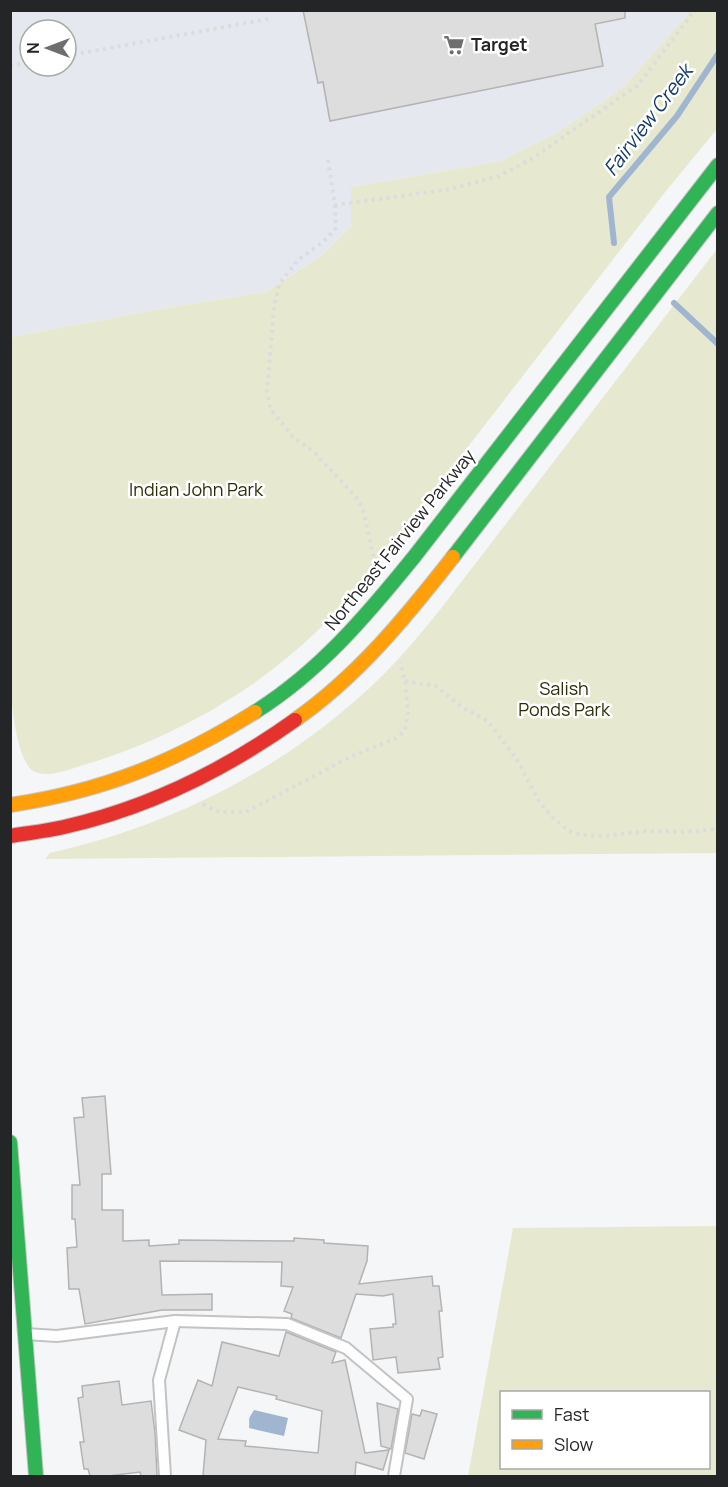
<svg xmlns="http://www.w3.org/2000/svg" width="728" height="1487" font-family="Manrope,sans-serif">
	<rect width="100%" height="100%" fill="#f5f6f7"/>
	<!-- built -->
	<path fill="#e5e8ee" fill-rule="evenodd" d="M11 11H690L625 86 557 133 501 161 351 187V226L321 256 266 292 177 306 11 337ZM30 30H66V66H30Z"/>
	<!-- green -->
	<g fill="#e6e9d0" fill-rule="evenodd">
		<path d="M690 11H717V129L666 191 378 563C358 588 337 612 314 634 250 695 168 740 83 765 68 770 39 782 28 766 3 726 10 608 10 559 10 485 10 411 11 337L177 306 266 292 321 256 351 226V187L501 161 557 133 625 86Z"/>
		<path d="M717 249V853L45 859 50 853C175 825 290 766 382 676 402 656 421 633 439 611Z"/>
		<path d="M717 1226V1476H468L513 1228ZM502 1392H708V1468H502Z"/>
	</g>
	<!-- water -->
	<path fill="#a0b5d0" d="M254 1410 288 1418 284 1436 249 1428C250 1415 247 1422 254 1410Z"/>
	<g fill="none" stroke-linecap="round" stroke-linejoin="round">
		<!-- stream -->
		<g stroke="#a0b5d0" stroke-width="6">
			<path d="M614 243 609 197 677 116 718 54"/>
			<path d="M674 303 718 344"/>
		</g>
	</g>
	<!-- building -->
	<g fill="#ddddde" stroke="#b4b3b3" stroke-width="1.5" fill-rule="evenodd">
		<path d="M303 10H625V18L595 24 603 66 330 121 323 82 318 83Z"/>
		<path d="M105 1096 111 1174H102V1210H123V1241L149 1240V1246L179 1244V1240L294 1241V1238L324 1240V1243L368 1246 367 1261 359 1284 432 1276 433 1286H439L442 1311H439L443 1357 438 1358 440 1369 398 1373 396 1357 373 1360 370 1329 393 1327V1324H396L393 1294 383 1296 356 1294 341 1338 291 1318 292 1314 284 1311 293 1287 281 1286 282 1262 160 1261 162 1295 212 1294V1310H162L85 1324 79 1289H69L67 1248 77 1247 75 1219H72V1185H80L74 1118 84 1117 82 1098Z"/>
		<path d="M286 1332 336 1352 332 1363 345 1360 365 1453 389 1450 383 1470 356 1462 355 1476H203L206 1440 179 1430 198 1380 212 1386 222 1342 279 1356ZM238 1387 277 1396 276 1399 322 1411 318 1453 245 1446 246 1441 218 1439Z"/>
		<path d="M119 1381 122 1405 151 1401 155 1433 157 1476H141L140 1472 108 1476H90L88 1469H84L80 1442H84L78 1398 83 1397 82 1386Z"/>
		<path d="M377 1403 398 1409 391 1449 381 1446Z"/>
		<path d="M422 1410 437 1414 424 1459 405 1453 412 1414 420 1416Z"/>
	</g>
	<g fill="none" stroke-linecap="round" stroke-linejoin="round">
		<!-- lane casing -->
		<g stroke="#c2c3c4" stroke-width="14">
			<g id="lane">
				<path d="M175 1321 287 1324 346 1348 407 1399 394 1476"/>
				<path d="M25 1334 57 1336 175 1321 159 1380 165 1476"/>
			</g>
		</g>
		<!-- fast casing -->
		<g stroke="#c2c3c4" stroke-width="16">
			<g id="fast">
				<path d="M453 557 718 213"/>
				<path d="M255 712C319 672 367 615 414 557L718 165"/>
				<path d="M10 1142 36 1476"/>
			</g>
		</g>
		<!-- slow casing -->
		<g stroke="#c2c3c4" stroke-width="16">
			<g id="slow">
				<path d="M295 720C358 676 406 617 453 557"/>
				<path d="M10 805C104 791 175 762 255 712"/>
			</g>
		</g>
		<!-- jam casing -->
		<g stroke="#c2c3c4" stroke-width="16">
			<path id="jam" d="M10 836C28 833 47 831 64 827 148 808 225 770 295 720"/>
		</g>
		<!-- path -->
		<g stroke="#dcdcdd" stroke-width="4" stroke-dasharray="3 4.5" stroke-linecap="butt">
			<path d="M66 56 268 19"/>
			<path d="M10 66 30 62"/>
			<path d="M328 160 335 205 451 189 499 176 533 158 638 85 695 10"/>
			<path d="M335 205 336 228 323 242 298 260 279 284 274 308 267 391 271 410 293 437 314 452 356 497 363 510 374 559"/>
			<path d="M405 681 436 686 463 708 488 721 517 760 540 803 553 818 569 831 583 835 603 836 647 831 683 832 718 829"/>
			<path d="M203 804 219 812H246L352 756 397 738 405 730 408 713 405 681 400 662"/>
		</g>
		<!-- lane -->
		<use href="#lane" stroke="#fefefe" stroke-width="10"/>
		<!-- fast -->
		<use href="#fast" stroke="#30b455" stroke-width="14"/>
		<!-- slow -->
		<use href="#slow" stroke="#ff9f0a" stroke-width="14"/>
		<!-- jam -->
		<use href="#jam" stroke="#e5322d" stroke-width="14"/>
	</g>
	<!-- icons -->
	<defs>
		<g id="supermarket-bare" transform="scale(1.62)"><path d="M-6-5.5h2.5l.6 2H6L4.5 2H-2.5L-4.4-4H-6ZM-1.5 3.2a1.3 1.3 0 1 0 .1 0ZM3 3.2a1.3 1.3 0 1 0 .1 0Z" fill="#6d6e6f" stroke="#fff" stroke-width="2.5" paint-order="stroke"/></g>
	</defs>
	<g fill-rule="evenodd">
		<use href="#supermarket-bare" x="454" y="45"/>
	</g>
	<g text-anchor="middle" stroke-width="5" stroke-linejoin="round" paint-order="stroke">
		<!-- poi labels -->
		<g font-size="18" font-weight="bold" fill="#242526" stroke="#fff" text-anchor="start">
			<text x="471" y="51">Target</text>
		</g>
		<!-- park labels -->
		<g font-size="18" fill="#2b2d05" stroke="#fff">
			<text x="196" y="496">Indian John Park</text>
			<text x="564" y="695">Salish<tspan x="564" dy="21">Ponds Park</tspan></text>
		</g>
		<!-- street labels -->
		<g font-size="18" fill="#242526" stroke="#fff">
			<text transform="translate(400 540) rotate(-51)" y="6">Northeast Fairview Parkway</text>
		</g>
		<!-- water labels -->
		<g font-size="20" font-style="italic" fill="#13396b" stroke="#fff">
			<text transform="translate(648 120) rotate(-53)" y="7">Fairview Creek</text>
		</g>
	</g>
	<!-- border -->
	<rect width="728" height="1487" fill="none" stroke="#242526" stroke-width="24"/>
	<!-- legend -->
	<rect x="500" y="1391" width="210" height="78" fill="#ffffff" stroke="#a7a8a8" stroke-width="1.5"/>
	<rect x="512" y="1410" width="30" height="9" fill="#30b455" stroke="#a7a8a8" stroke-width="1.5"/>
	<text x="554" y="1421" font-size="18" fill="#242526">Fast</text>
	<rect x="512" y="1440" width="30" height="9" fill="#ff9f0a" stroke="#a7a8a8" stroke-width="1.5"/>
	<text x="554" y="1451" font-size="18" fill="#242526">Slow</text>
	<!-- north arrow -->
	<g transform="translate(48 48) rotate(270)"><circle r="28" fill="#ffffff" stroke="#a7a8a8" stroke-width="1.5"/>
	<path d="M0-4.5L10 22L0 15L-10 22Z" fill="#6d6e6f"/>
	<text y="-9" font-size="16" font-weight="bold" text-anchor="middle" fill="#242526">N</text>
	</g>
</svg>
